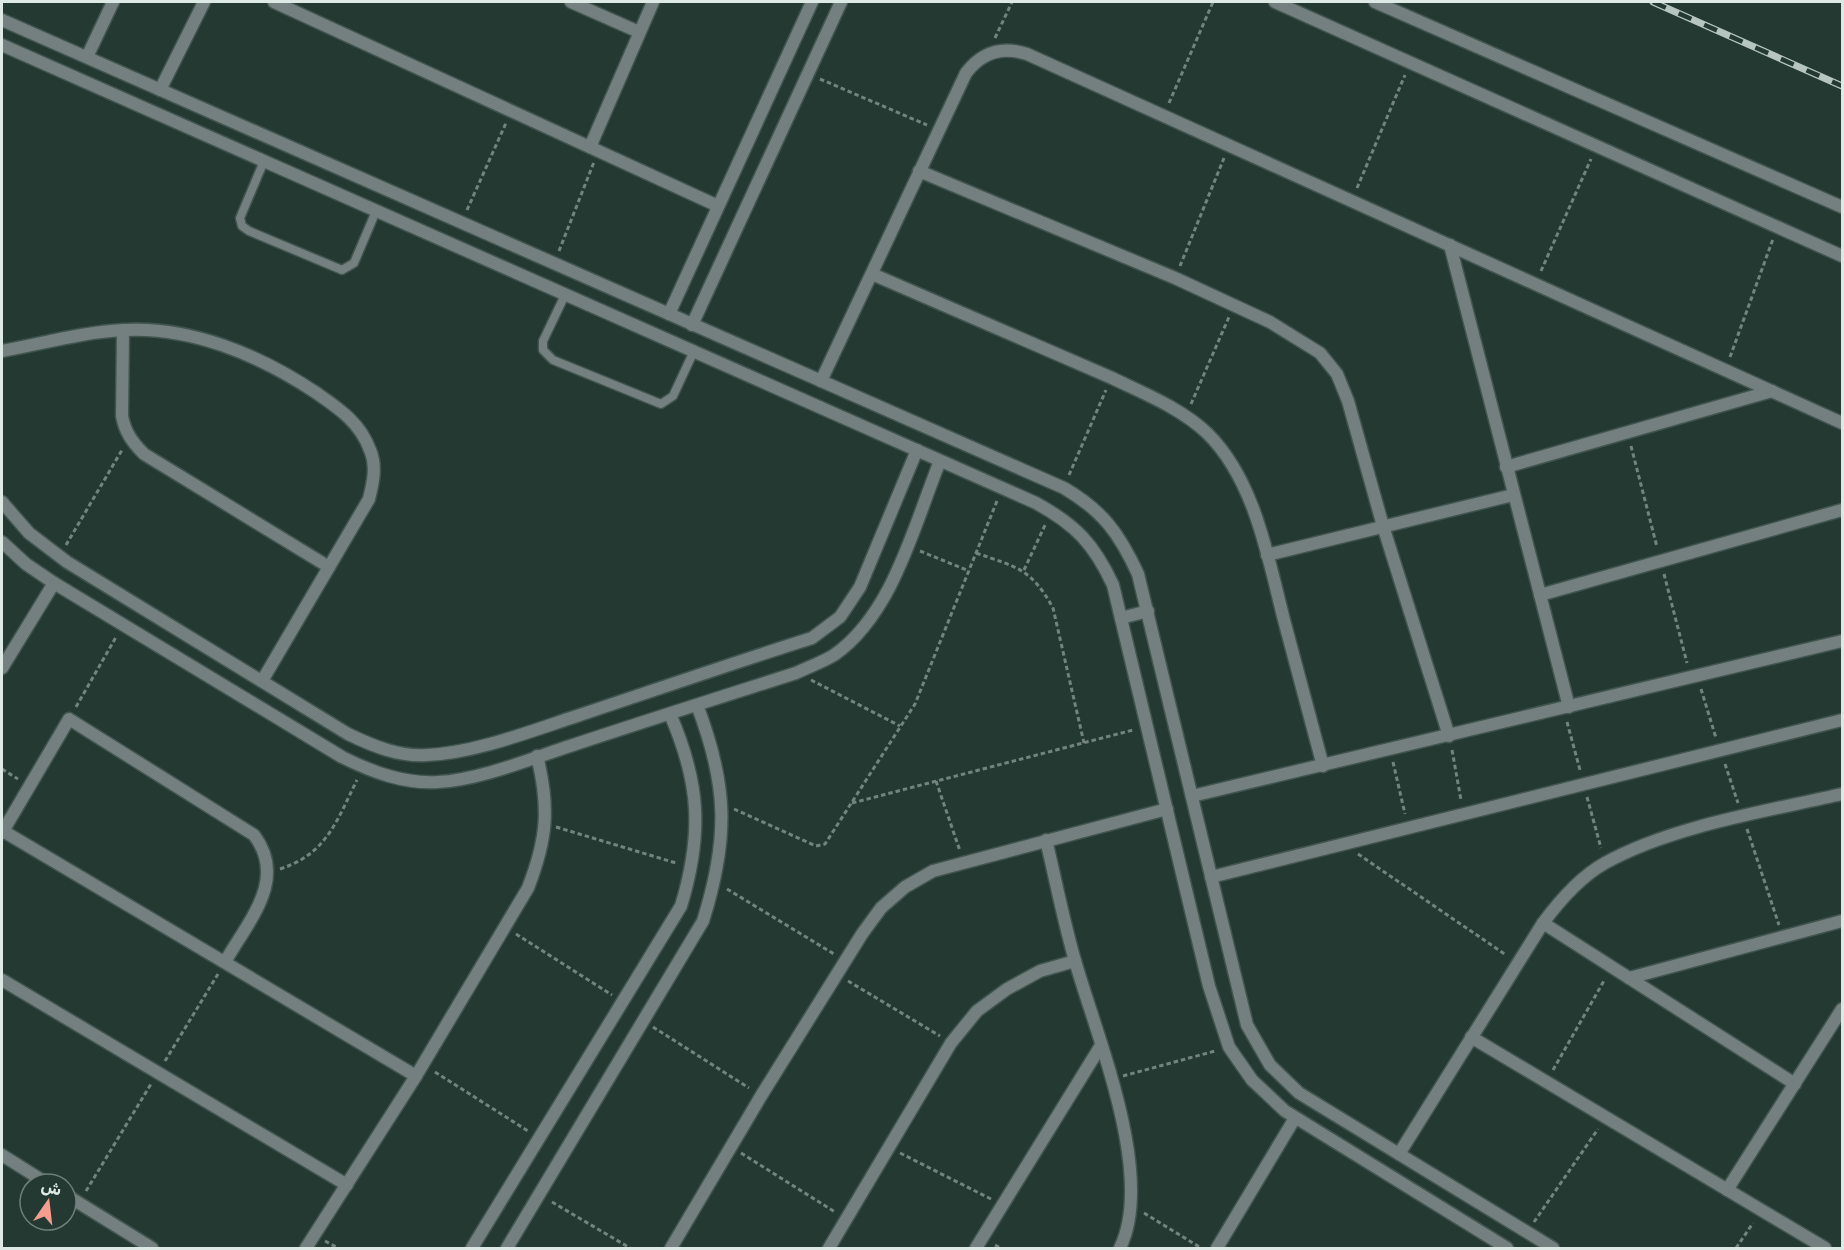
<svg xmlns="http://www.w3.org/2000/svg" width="1844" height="1250" font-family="Rubik,Cairo,sans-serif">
	<rect width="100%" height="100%" fill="#243932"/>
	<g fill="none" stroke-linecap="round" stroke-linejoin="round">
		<!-- service casing -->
		<g stroke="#41554e" stroke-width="11">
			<g id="service">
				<path d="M264 161 240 218 242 226 249 231 342 270 354 263 376 211"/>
				<path d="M565 295 543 341V350L553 360 661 404 673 396 694 351"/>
			</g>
		</g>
		<!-- minor casing -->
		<g stroke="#41554e" stroke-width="15">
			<g id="minor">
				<path d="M274 2 718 206"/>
				<path d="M571 2 639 32"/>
				<path d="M2 20 1064 488C1103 511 1119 533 1138 574L1247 1025 1270 1065 1299 1093 1553 1248"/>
				<path d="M2 45 1036 503C1076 525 1094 544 1113 585L1209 986 1229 1047 1252 1080 1285 1111 1507 1248"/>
				<path d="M87 57 113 2"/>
				<path d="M160 90 204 2"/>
				<path d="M590 147 653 2"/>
				<path d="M919 171 1175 278 1270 322 1320 353 1337 374 1348 401 1383 526 1449 736"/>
				<path d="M1450 245 1569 707"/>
				<path d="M872 274 1112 378C1143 393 1181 408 1207 433 1255 480 1268 558 1284 620 1297 669 1310 717 1323 766"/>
				<path d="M669 314 812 2"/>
				<path d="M692 325 841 2"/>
				<path d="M123 330 122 416C125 432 132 442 144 454L329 567"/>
				<path d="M2 351C41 344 83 332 123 330 191 326 259 355 315 392 338 408 360 422 370 450 377 466 373 483 369 499L262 681"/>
				<path d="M821 381 966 73C982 52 1002 46 1027 54L1842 423"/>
				<path d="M1506 467 1772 391"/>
				<path d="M2 502 29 533 67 562 348 734C373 746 399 757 427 755 475 753 531 731 577 716 655 690 733 663 812 638L840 617 860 587 917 450"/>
				<path d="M2 542 26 564 54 583 342 757C372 772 404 784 438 782 479 780 530 759 570 746 645 721 721 697 796 673 808 667 823 662 834 655 893 614 914 525 940 461"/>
				<path d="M1267 555 1513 495"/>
				<path d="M1540 595 1842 510"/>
				<path d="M1121 618 1148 611"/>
				<path d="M2 668 54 583"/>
				<path d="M1192 796 1842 641"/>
				<path d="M3 831 416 1076"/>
				<path d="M2 833 69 719 254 835C288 880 248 921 225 962"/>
				<path d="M1046 840C1056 881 1064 924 1076 964 1098 1040 1155 1176 1120 1248"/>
				<path d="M1211 877 1842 720"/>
				<path d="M1543 923 1795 1084"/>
				<path d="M1629 978 1842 921"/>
				<path d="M2 980 347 1185"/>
				<path d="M1471 1037 1825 1248"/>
				<path d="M1399 1154 1543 923C1560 900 1580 877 1605 863 1671 826 1768 811 1842 794"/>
				<path d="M2 1155 48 1184"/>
				<path d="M1727 1190 1842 1009"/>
				<path d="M66 1195 152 1248"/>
				<path d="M306 1248 416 1076 528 888C547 839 550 808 537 756"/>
				<path d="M472 1248 681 906C703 833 700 783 670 714"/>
				<path d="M507 1248 703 921C729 838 728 786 697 705"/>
				<path d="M671 1248 761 1096 862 934 881 908 905 887 933 871 1167 809"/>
				<path d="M829 1248 951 1043 977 1011 1007 989 1040 971 1075 961"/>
				<path d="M976 1248 1100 1047"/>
				<path d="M1217 1248 1295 1118"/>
			</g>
		</g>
		<!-- tertiary casing -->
		<g stroke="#41554e" stroke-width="15">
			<g id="tertiary">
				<path d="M1275 2 1842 256"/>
				<path d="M1375 2 1842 207"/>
			</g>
		</g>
		<!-- path -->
		<g stroke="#73847e" stroke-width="3" stroke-dasharray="4.5 3" stroke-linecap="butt">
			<path d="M995 38 1012 2"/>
			<path d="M820 79 927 125"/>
			<path d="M1169 103 1213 2"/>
			<path d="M1357 188 1405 75"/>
			<path d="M467 210 506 123"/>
			<path d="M559 251 594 162"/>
			<path d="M1180 266 1224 158"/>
			<path d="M1541 271 1591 159"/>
			<path d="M1730 357 1773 239"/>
			<path d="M1191 404 1229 317"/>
			<path d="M1631 446 1657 547"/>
			<path d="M1069 475 1106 390"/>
			<path d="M66 545 122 450"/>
			<path d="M920 551 969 571"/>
			<path d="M976 553C1016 567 1031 568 1053 608L1084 743"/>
			<path d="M1024 570 1046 523"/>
			<path d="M1664 574 1687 663"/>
			<path d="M811 680 900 726"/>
			<path d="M1701 689 1716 738"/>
			<path d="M76 707 116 637"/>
			<path d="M1567 722 1580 770"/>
			<path d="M1452 750 1461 800"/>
			<path d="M1393 762 1405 814"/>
			<path d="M1725 764 1738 803"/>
			<path d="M2 769 18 779"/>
			<path d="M936 781 960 851"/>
			<path d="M1587 797 1601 848"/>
			<path d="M852 803 1133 730"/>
			<path d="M734 809 816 846 825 844 915 704 997 501"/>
			<path d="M556 827 676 863"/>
			<path d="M1747 829 1779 925"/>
			<path d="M1358 854 1506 955"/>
			<path d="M280 869C327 854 337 820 357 780"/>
			<path d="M727 889 834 954"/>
			<path d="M516 934 612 995"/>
			<path d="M848 981 940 1036"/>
			<path d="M653 1027 749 1088"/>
			<path d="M165 1061 218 974"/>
			<path d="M1553 1070 1605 979"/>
			<path d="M435 1072 528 1131"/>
			<path d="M1123 1076 1215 1051"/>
			<path d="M741 1153 835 1212"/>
			<path d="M900 1153 991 1199"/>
			<path d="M86 1191 151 1084"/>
			<path d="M552 1202 630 1248"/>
			<path d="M1144 1213 1201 1248"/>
			<path d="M1534 1222 1598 1129"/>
			<path d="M325 1241 338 1248"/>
			<path d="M995 1245 1001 1248"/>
			<path d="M1736 1248 1753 1223"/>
		</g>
		<!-- service -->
		<use href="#service" stroke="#747f80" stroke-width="8"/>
		<!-- minor -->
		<use href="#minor" stroke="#747f80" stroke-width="12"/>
		<!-- tertiary -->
		<use href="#tertiary" stroke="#747f80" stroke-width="12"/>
		<!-- rail casing -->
		<g stroke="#b6c5bf" stroke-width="7">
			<path id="rail" d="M1653 2 1842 86"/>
		</g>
		<!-- rail -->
		<use href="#rail" stroke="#243932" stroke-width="4.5" stroke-dasharray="14" stroke-linecap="butt"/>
	</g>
	<!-- border -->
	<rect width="1844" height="1250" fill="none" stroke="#dce9e4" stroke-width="6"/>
	<!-- north arrow -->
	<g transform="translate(48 1202) rotate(14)"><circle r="28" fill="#243932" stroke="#6e7f79" stroke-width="1.5"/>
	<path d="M0-4.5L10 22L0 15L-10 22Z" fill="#f59d8f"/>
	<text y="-9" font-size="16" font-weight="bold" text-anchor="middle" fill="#dce9e4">ش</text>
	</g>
</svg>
